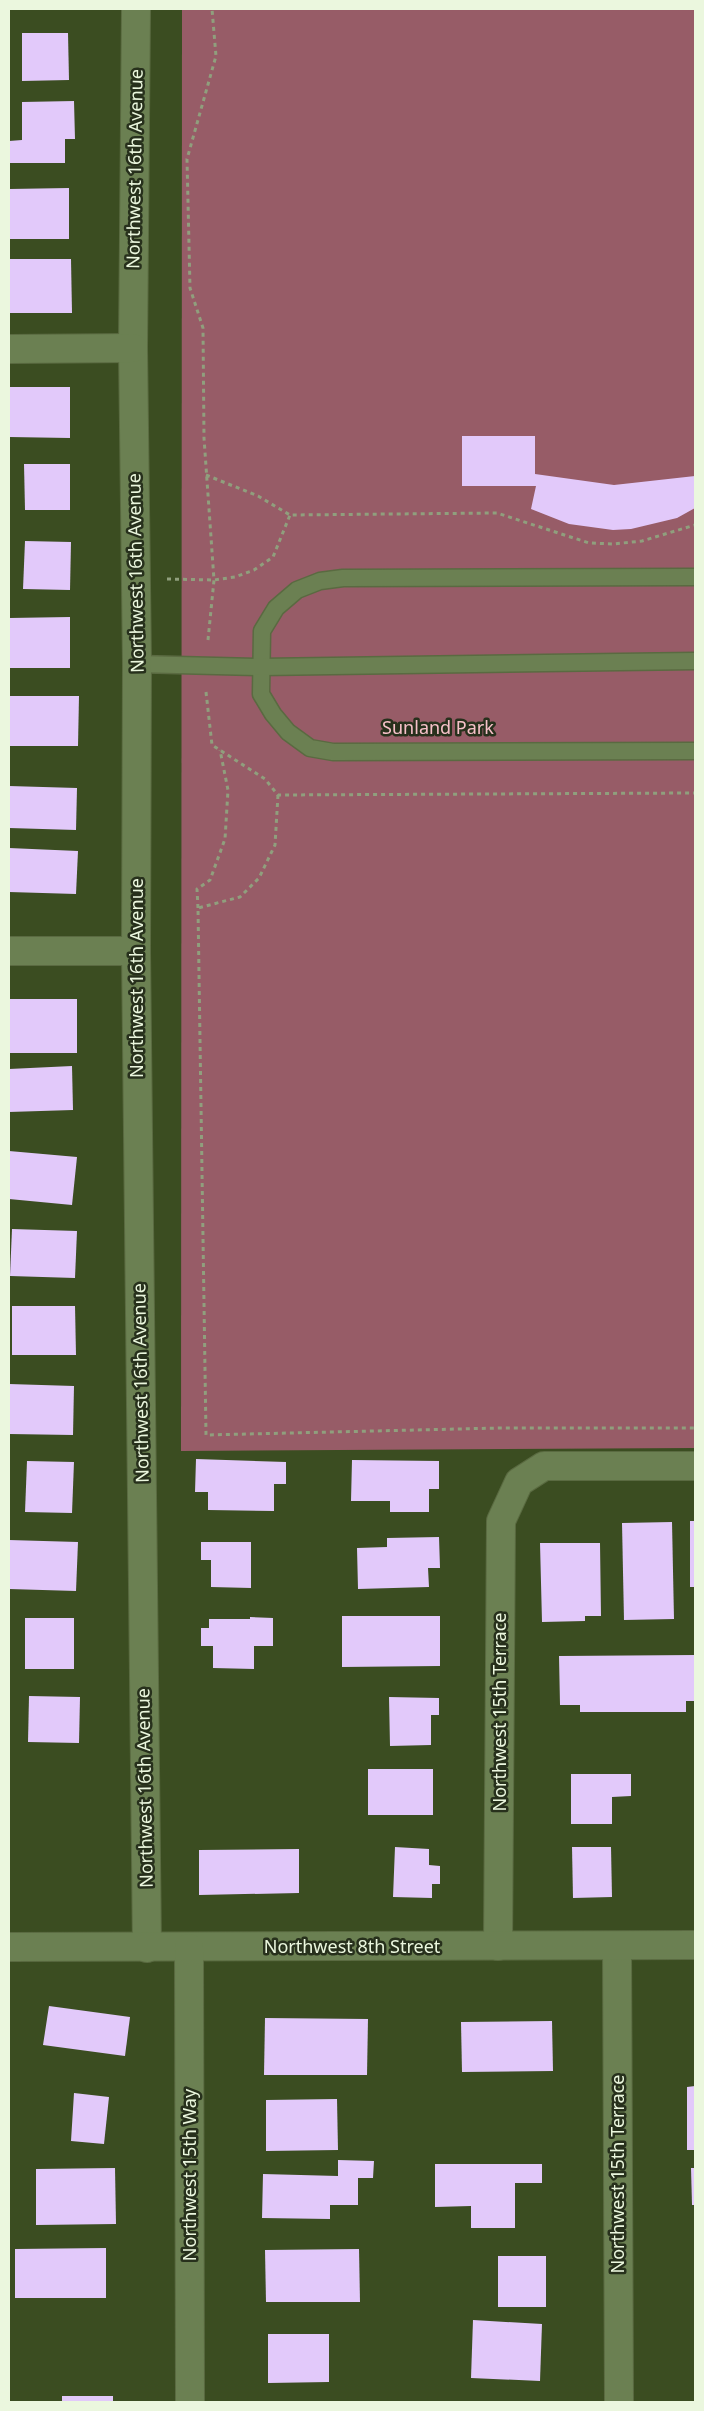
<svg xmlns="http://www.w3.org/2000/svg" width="704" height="2411" font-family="'Noto Sans',sans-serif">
	<rect width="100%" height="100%" fill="#3b4d21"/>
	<!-- green -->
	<path fill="#975c67" d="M182 9H695V1448L181 1451Z"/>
	<!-- building -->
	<g fill="#e2c9fa">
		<path d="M22 33H68L69 80 22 81Z"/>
		<path d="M74 101 75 139H65V163H9V141L22 140V102Z"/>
		<path d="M69 188V239H9V189Z"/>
		<path d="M9 259H71L72 313H9Z"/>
		<path d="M9 387H70V438L9 437Z"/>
		<path d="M462 436H535V474L614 485 695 476V508L677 518 631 529 613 530 569 524 531 509 536 486H462Z"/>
		<path d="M24 464H70V510H25Z"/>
		<path d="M25 541 71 542 70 590 23 589Z"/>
		<path d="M70 617V668H9V618Z"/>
		<path d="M10 696H79L78 746H10Z"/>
		<path d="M9 786 77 788 76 830 9 828Z"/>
		<path d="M9 848 78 851 76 894 9 892Z"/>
		<rect x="9" y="999" width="68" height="54"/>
		<path d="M72 1066 73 1110 9 1112V1069Z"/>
		<path d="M9 1151 77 1157 72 1205 9 1199Z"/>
		<path d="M12 1229 77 1231 75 1278 10 1276Z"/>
		<path d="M12 1306H75L76 1355H12Z"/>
		<path d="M9 1384 74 1386 73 1435 9 1434Z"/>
		<path d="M196 1459 286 1462V1484H274V1511L208 1510V1492H195Z"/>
		<path d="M352 1460 439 1461V1489H429V1512H390V1501H351Z"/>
		<path d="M27 1461 74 1462 72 1513 25 1512Z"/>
		<rect x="690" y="1521" width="5" height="66"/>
		<path d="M672 1522 674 1619 624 1620 622 1523Z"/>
		<path d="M439 1537 440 1568H428L429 1587 358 1589 357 1548 387 1547V1538Z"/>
		<path d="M9 1540 78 1542 76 1591 9 1589Z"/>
		<path d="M201 1542H251V1588L211 1587V1560H201Z"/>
		<path d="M540 1543H600L601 1616H585V1621L542 1622Z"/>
		<path d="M342 1616H440V1666L342 1667Z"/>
		<path d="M250 1617 273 1618V1646H254V1669L213 1668V1646H201V1628H209V1619H250Z"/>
		<rect x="25" y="1618" width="49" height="51"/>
		<path d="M695 1655V1701H686V1712H580V1705H560L559 1656Z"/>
		<path d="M29 1696 80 1697 79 1743 28 1742Z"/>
		<path d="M389 1697 439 1698V1715H431V1745L390 1746Z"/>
		<rect x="368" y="1769" width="65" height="46"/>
		<path d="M571 1774H631V1796L612 1797V1824H571Z"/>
		<path d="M395 1847 429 1849V1865L440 1866V1884H432V1898L393 1897Z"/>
		<path d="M572 1847H611L612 1897 573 1898Z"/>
		<path d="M299 1849V1893L199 1895V1850Z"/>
		<path d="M49 2006 130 2017 125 2056 43 2045Z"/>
		<path d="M265 2018 368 2019 367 2075H264Z"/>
		<path d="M552 2021 553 2071 462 2072 461 2022Z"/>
		<path d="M695 2086V2150H687V2087Z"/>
		<path d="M74 2093 109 2097 104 2144 71 2141Z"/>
		<path d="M337 2099 338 2150 266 2151V2100Z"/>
		<path d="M338 2160 374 2161 373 2178H358V2205H330V2219L262 2218 263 2174 338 2176Z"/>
		<path d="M435 2164H542V2183H515V2228H471V2206L435 2207Z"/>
		<path d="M115 2168 116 2224 36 2225V2169Z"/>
		<path d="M691 2168H695V2205H692Z"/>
		<path d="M106 2248V2298H15V2249Z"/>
		<path d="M359 2249 360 2302H266L265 2250Z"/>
		<rect x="498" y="2256" width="48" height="51"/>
		<path d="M473 2320 542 2324 540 2381 471 2378Z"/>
		<path d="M268 2334H329V2382L268 2383Z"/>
		<rect x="62" y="2396" width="51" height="6"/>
	</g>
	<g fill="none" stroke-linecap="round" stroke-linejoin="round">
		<!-- lane casing -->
		<g stroke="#5a6a41" stroke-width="19">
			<g id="lane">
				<path d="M695 577 343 578 320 581 297 590 276 608 262 631 261 694 273 714 288 732 310 748 333 752 695 751"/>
				<path d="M137 664 261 667 695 661"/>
			</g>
		</g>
		<!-- street casing -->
		<g stroke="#5a6a41" stroke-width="30">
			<g id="street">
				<path d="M136 9 133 348 137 664 136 951 147 1948"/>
				<path d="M9 349 133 348"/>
				<path d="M9 951H136"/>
				<path d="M498 1946 501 1521 519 1482 544 1466H695"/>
				<path d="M617 1946 619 2402"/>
				<path d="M9 1947 695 1945"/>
				<path d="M189 1948 190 2402"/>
			</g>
		</g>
		<!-- path -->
		<g stroke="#909f7d" stroke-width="3" stroke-dasharray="4 4" stroke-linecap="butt">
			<path d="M206 475 258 496 290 515 497 513 589 543 613 544 642 541 695 525"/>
			<path d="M167 579 214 580 235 577 254 570 273 557 290 515"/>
			<path d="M208 640 214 580 204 438 203 328 190 288 187 159 216 56 212 9"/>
			<path d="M206 692 212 745 265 779 278 795 695 793"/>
			<path d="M278 795 275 845 259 878 240 897 198 908 206 1435 500 1428H695"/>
			<path d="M198 908 197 889 210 880 225 839 228 790 220 750"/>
		</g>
		<!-- lane -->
		<use href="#lane" stroke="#6b8052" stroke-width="16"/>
		<!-- street -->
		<use href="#street" stroke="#6b8052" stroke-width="28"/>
	</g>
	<g text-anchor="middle" stroke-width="5" stroke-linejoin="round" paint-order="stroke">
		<!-- street labels -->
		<g font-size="18" fill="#ebf7de" stroke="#27301c">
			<text transform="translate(135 169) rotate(-89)" y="6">Northwest 16th Avenue</text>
			<text transform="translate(136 573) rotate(-91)" y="6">Northwest 16th Avenue</text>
			<text transform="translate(137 978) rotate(-90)" y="6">Northwest 16th Avenue</text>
			<text transform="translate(141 1383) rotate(-91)" y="6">Northwest 16th Avenue</text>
			<text transform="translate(500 1712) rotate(-90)" y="6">Northwest 15th Terrace</text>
			<text transform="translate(145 1788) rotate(-91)" y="6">Northwest 16th Avenue</text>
			<text x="352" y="1953">Northwest 8th Street</text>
			<text transform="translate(618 2174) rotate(-90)" y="6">Northwest 15th Terrace</text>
			<text transform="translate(190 2175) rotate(-90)" y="6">Northwest 15th Way</text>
		</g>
		<!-- park labels -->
		<g font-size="18" fill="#f7c1c9" stroke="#27301c">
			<text x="438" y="734">Sunland Park</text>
		</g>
	</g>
	<!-- border -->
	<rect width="704" height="2411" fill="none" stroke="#ebf7de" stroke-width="20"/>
</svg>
